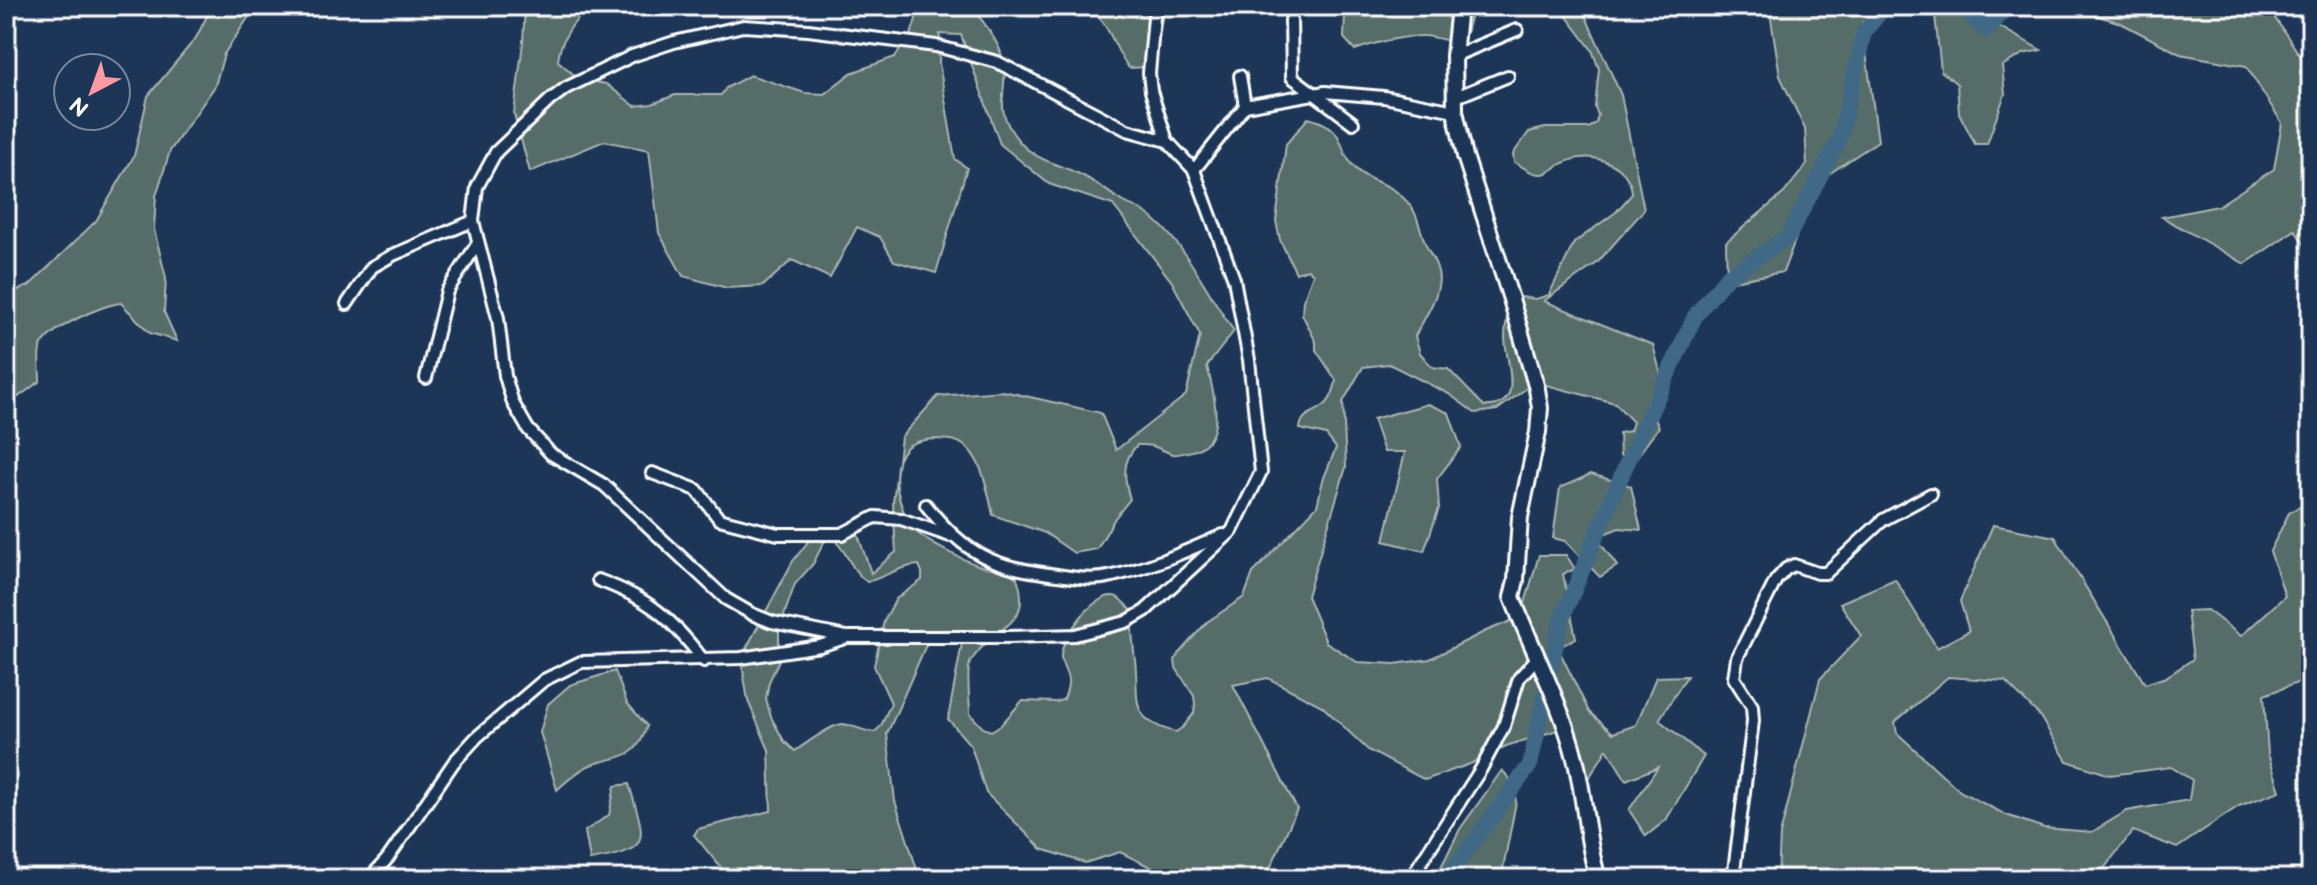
<svg xmlns="http://www.w3.org/2000/svg" width="2317" height="885" font-family="'Balsamiq Sans',sans-serif">
	<rect width="100%" height="100%" fill="#1d3557"/>
	<filter id="ink" filterUnits="userSpaceOnUse"><feTurbulence type="fractalNoise" baseFrequency=".0125" numOctaves="2"/><feDisplacementMap in="SourceGraphic" scale="16" xChannelSelector="R" yChannelSelector="G"/><feConvolveMatrix kernelMatrix="1 2 1 2 8 2 1 2 1" color-interpolation-filters="sRGB"/></filter>
	<g filter="url(#ink)">
		<!-- green -->
		<g fill="#576c67" stroke="#abb6b3" stroke-width="2" fill-rule="evenodd">
			<path d="M212 6H256L224 54 215 86 170 151 156 196 154 229 166 278 164 312 177 341 150 333 121 303C103 304 45 330 40 349 38 358 40 371 40 381L6 406V294L29 286 96 221 134 156 148 96 196 38Z"/>
			<path d="M525 6H592C575 18 560 39 558 61L579 79 606 84 635 106 652 104 675 95H721L726 88 750 75 805 93 824 94 851 73 895 57 911 35 916 19 914 6H972C981 20 996 37 1001 53 1013 88 988 104 1019 141 1035 160 1055 163 1077 173 1094 180 1108 193 1124 202 1131 206 1140 208 1146 213 1186 242 1205 291 1234 331L1207 366C1213 391 1229 442 1192 451 1186 452 1179 455 1173 454 1156 449 1158 444 1137 445 1121 462 1124 479 1130 499L1115 518 1097 549 1074 553 1045 533 993 515C988 492 981 448 955 441 950 439 942 440 936 439 928 439 914 441 907 447 886 467 899 514 917 532 930 545 966 561 983 567 989 568 995 567 1001 568 1007 570 1012 575 1017 578 1033 624 999 624 977 653 976 654 970 662 970 663 966 675 970 701 970 714L983 728 991 731 1001 725 1022 701 1057 702 1064 699C1066 693 1069 686 1068 680 1067 672 1061 665 1061 656 1061 638 1096 589 1117 597 1122 600 1127 606 1131 610 1131 627 1133 643 1135 660 1140 698 1126 720 1176 732L1183 727 1194 713 1195 704 1194 696 1176 668 1175 660 1179 653 1207 622 1244 597 1253 573 1317 506 1323 480 1336 448 1326 435 1300 429C1302 404 1330 421 1336 380L1316 350V342L1302 314 1303 301 1313 274 1308 269 1296 273 1280 240 1276 221 1286 144 1308 118C1351 129 1333 146 1356 169 1367 181 1385 182 1398 193 1418 210 1416 217 1424 240 1427 250 1434 258 1437 268 1445 289 1425 317 1415 336L1420 353 1432 367 1448 369 1484 406C1526 408 1506 364 1505 338 1505 325 1508 312 1510 300L1512 296 1536 299 1549 295 1574 243 1616 212 1632 194C1632 184 1626 174 1618 168 1598 155 1580 154 1559 165 1555 168 1548 173 1543 174 1532 175 1523 167 1514 162L1513 154 1529 132 1545 128H1589L1596 123 1598 115 1595 107 1599 69 1592 50 1559 6H1581L1621 95 1644 210 1597 263 1544 301 1653 345 1662 379 1647 403 1659 427 1631 465 1620 455 1619 433 1630 431 1633 422 1615 403 1535 382 1497 410 1475 413 1449 394 1389 364 1363 367 1343 402 1346 467 1307 596 1326 642 1357 662 1395 664 1430 659 1486 631 1521 617 1539 555H1566L1575 569 1563 574 1576 638 1558 648 1589 712 1613 733 1636 725 1656 677 1687 676 1659 720 1704 756 1666 820 1646 836 1629 810 1658 767 1626 780 1607 749 1589 778 1564 728 1506 746 1470 764 1425 780 1368 750 1322 706 1268 678 1233 685 1297 809 1267 875 1253 879H1175L1120 852 1085 863 1042 849 986 793 971 746 948 719 963 638H929L887 734 895 801 920 879H805L800 875 723 870 694 835 698 829 771 811 769 750 748 701 741 658 793 561 818 529H856L871 573 896 552 893 503 901 437 938 396 1003 391 1101 413 1116 450 1186 395 1200 335 1172 282 1113 205 1049 184 1000 144 961 35 940 34 939 63 955 159 967 168 936 273 894 261 880 237 857 227 830 278 792 260 763 286 727 288 683 276 659 233 649 150 604 141 530 172 514 114 523 42ZM832 538C849 552 849 569 867 582 886 577 899 566 919 565L922 572V580L896 599 884 621 874 666 891 703 881 726 875 732C863 732 854 725 843 724 831 724 806 744 795 751L784 741 771 717 766 699 769 682 779 660V630L795 584 813 564 824 542Z"/>
			<path d="M1086 6H1164L1160 31 1149 67 1129 68C1111 45 1112 24 1086 6Z"/>
			<path d="M1338 6H1376L1391 13 1473 6 1466 33 1461 40C1448 44 1437 36 1424 36 1400 36 1378 42 1355 50L1344 38 1345 13Z"/>
			<path d="M1769 6H1886L1862 22 1878 141 1817 182 1783 272 1727 282 1726 242 1784 193 1807 164 1805 129 1780 76Z"/>
			<path d="M1934 6H1973L1977 14 2041 50 2023 54 2002 66 2005 94 1987 144H1975L1959 113 1957 84 1941 71Z"/>
			<path d="M2066 6H2267L2311 72V255L2295 230 2245 264 2162 217 2218 206 2274 169 2282 123 2246 66 2180 54 2121 23Z"/>
			<path d="M1428 404 1449 413 1461 447 1437 479 1439 508 1424 551 1384 541 1405 452H1384L1373 419Z"/>
			<path d="M1591 474 1631 486 1641 530 1619 528 1596 537 1617 566 1600 577 1565 541 1553 538 1560 488Z"/>
			<path d="M2311 499V678L2264 695 2268 754 2280 791 2239 806 2177 848 2133 831 2102 871 2057 879H1778L1780 835 1820 679 1861 636 1840 603 1895 579 1937 648 1969 631 1960 601 1993 525 2055 537 2145 684 2166 677 2193 659 2187 611 2207 610 2241 636 2285 596 2270 551 2289 513ZM1948 677 2005 681 2039 715 2067 761 2110 775 2171 767 2192 780 2189 800 2127 811 2092 832 2044 828 2006 815 1961 792 1897 733 1895 722Z"/>
			<path d="M615 671 627 703 647 726C636 763 618 754 588 766 577 771 566 782 557 790L540 732 548 704 570 685Z"/>
			<path d="M1502 770 1514 784 1516 802 1501 879H1435L1460 829Z"/>
			<path d="M629 784C645 840 655 850 590 860L585 831 609 815 615 786Z"/>
		</g>
		<g fill="none" stroke-linecap="round" stroke-linejoin="round">
			<!-- river -->
			<g stroke="#406887" stroke-width="16">
				<path d="M1963 6 1985 30 2010 6"/>
				<path d="M1446 879 1530 765 1561 621 1623 472 1695 316 1726 278 1788 237 1840 138 1864 32 1885 6"/>
			</g>
			<!-- street casing -->
			<g stroke="#fff" stroke-width="16">
				<g id="street">
					<path d="M1155 6 1149 73 1151 91 1167 141 1194 170 1234 279 1249 360 1261 472 1232 531 1145 611 1126 622 1075 635 1009 637H846L772 622 752 614 726 599 604 485 551 454 528 429 513 403 505 376 498 318 473 221 477 187 496 152 550 100 566 88 632 56 674 42 743 26 808 30 936 46 997 62 1127 130 1167 141"/>
					<path d="M1291 20 1292 77 1353 123"/>
					<path d="M1454 56 1517 30"/>
					<path d="M1240 76 1245 106"/>
					<path d="M1456 97 1508 76"/>
					<path d="M1194 170 1245 106 1325 92 1384 97 1455 111"/>
					<path d="M347 304 372 267 393 255 473 221"/>
					<path d="M426 378 447 291 478 243"/>
					<path d="M652 473 697 490 719 519 778 534H842L875 517 901 519 950 536"/>
					<path d="M926 505C966 556 994 567 1057 575 1076 578 1094 581 1113 576 1151 567 1187 551 1223 535"/>
					<path d="M598 580C650 599 670 617 704 661"/>
					<path d="M369 879 388 858 454 762 477 737 544 680 581 662 741 658 820 646 845 638"/>
					<path d="M1410 879 1481 769 1504 726 1519 678 1537 658"/>
					<path d="M1733 879 1753 721 1752 706 1734 678 1737 658 1776 580 1786 569 1794 565 1817 573H1826L1883 520 1931 494"/>
				</g>
			</g>
			<!-- secondary casing -->
			<g stroke="#fff" stroke-width="20">
				<path id="secondary" d="M1459 6 1454 56 1455 111 1465 156 1511 299 1537 389 1540 408 1538 432 1520 517 1516 580 1512 597C1532 650 1561 702 1575 758 1585 798 1586 839 1598 879"/>
			</g>
			<!-- street -->
			<use href="#street" stroke="#1d3557" stroke-width="10"/>
			<!-- secondary -->
			<use href="#secondary" stroke="#1d3557" stroke-width="14"/>
		</g>
	</g>
	<!-- margin -->
	<rect width="2317" height="885" fill="none" stroke="#1d3557" stroke-width="32"/>
	<rect x="16" y="16" width="2285" height="853" fill="none" stroke="#fff" stroke-width="3" filter="url(#ink)"/>
	<!-- north arrow -->
	<g transform="translate(92 92) rotate(221)"><circle r="38" fill="#1d3557" stroke="#77869a" stroke-width="2"/>
	<path d="M0-6L14 30L0 20L-14 30Z" fill="#ff9aa2"/>
	<text y="-12" font-size="22" font-weight="bold" text-anchor="middle" fill="#ffffff">N</text>
	</g>
</svg>
